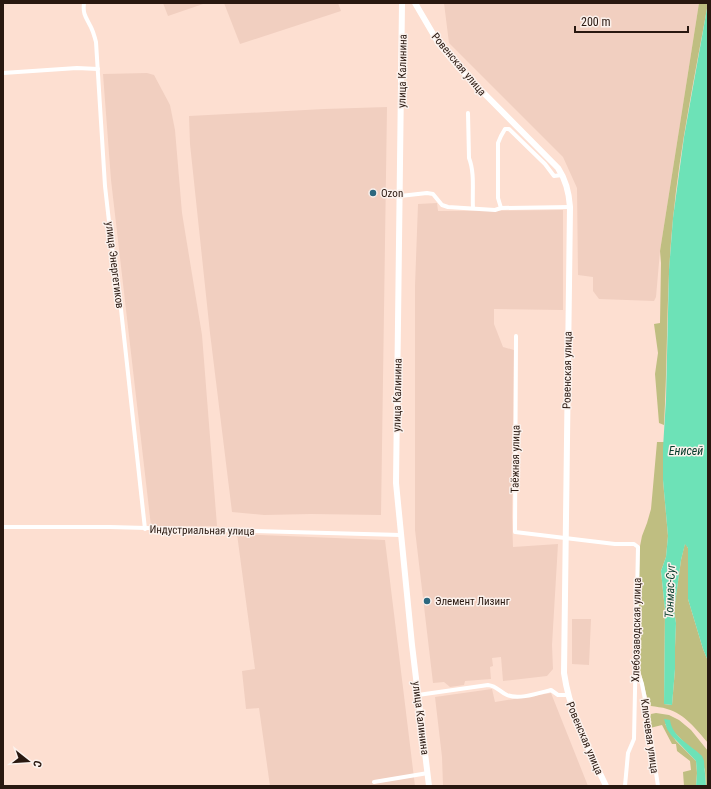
<svg xmlns="http://www.w3.org/2000/svg" width="711" height="789" font-family="'Roboto Condensed',sans-serif">
	<rect width="100%" height="100%" fill="#fddfd1"/>
	<!-- built -->
	<g fill="#f1cfc0">
		<path d="M163 3H206L168 16Z"/>
		<path d="M224 3H338L341 11 240 44Z"/>
		<path d="M444 3H699L660 251 656 297 654 301 599 299 593 291V277L578 275 577 188 563 157 449 43Z"/>
		<path d="M147 73 154 75 170 105 175 130 182 213 202 335 217 526H151L111 180 103 74Z"/>
		<path d="M387 107 381 515 311 514 264 515 232 512 210 333 190 144 189 116 324 109Z"/>
		<path d="M437 203 438 211 563 210V310L494 309V324L503 347 514 350 512 517 513 547 558 544 552 645 553 669 547 676 503 681 501 657 492 658 493 666 490 667 491 679 465 681 464 685 450 687 444 682 433 683 415 530V286L418 204Z"/>
		<path d="M237 534 385 540 415 786H270L259 708 246 709 242 671 255 669Z"/>
		<path d="M572 619H591L589 665 572 664Z"/>
		<path d="M492 689 495 702 551 693 588 786H443L442 757 435 697Z"/>
	</g>
	<!-- green -->
	<g fill="#bfbe81">
		<path d="M699 3H708C695 75 680 146 673 219 666 287 668 356 664 425L659 423 655 374 658 353 654 324 660 323 661 263 660 251Z"/>
		<path d="M657 442H664L663 480 668 536 666 557 661 571 665 610 664 704 672 705 675 669V647L676 623 674 611 681 560 685 543 688 548V599L703 649 708 661V743C696 729 685 714 667 709 662 707 656 707 651 706 644 694 644 677 637 664L640 546 642 536 647 523 651 509Z"/>
		<path d="M656 713 669 715 679 720 691 730 708 751V786H706L705 770 698 753 686 744 674 732 670 726 665 724 676 741 696 761 697 773 696 786H684L683 772 691 770 690 761 677 751 676 744H672L662 725 650 728 649 717 651 714Z"/>
	</g>
	<!-- water -->
	<g fill="#6de2b7">
		<path d="M708 3V661L703 649 688 599V548L685 544 681 560 674 611 676 623 675 647V669L672 705 664 704 665 610 661 571 666 557 668 536 663 480V448L666 399 669 270 673 218 684 137Z"/>
		<path d="M664 719 670 720C672 737 691 745 702 756L704 761 706 786H696L697 773 696 761 671 735 667 729Z"/>
	</g>
	<g fill="none" stroke-linecap="round" stroke-linejoin="round">
		<!-- minor -->
		<g stroke="#fff" stroke-width="4">
			<path d="M84 3C82 17 89 20 93 32 94 35 95 38 96 42L105 186 112 248 120 300 145 529"/>
			<path d="M3 73 77 68 98 69"/>
			<path d="M468 113 469 158C475 173 472 192 473 208"/>
			<path d="M400 196 427 193 433 194 442 205 448 207 495 210 501 208 570 207"/>
			<path d="M501 208 498 198V143L501 136 505 129H509L545 164 554 176 562 175"/>
			<path d="M516 336 515 532 615 544H634L638 547 634 739 628 753 625 786"/>
			<path d="M3 527H110L401 535"/>
			<path d="M636 666 642 684 647 710V724L652 746 658 786"/>
			<path d="M418 695 488 685C497 686 500 692 507 695 519 700 539 693 551 690L558 695H568"/>
			<path d="M374 782 428 773"/>
		</g>
		<!-- secondary -->
		<g stroke="#fff" stroke-width="6">
			<path d="M402 3 396 483 412 645 429 786"/>
			<path d="M415 3 439 44 459 68 558 168C566 180 569 192 570 207L564 673C570 714 589 750 606 786"/>
		</g>
	</g>
	<!-- markers -->
	<g fill="#2c687f" stroke="#fbf1ec" stroke-width="1.5">
		<circle cx="373" cy="193" r="4"/>
		<circle cx="427" cy="601" r="4"/>
	</g>
	<g text-anchor="middle" stroke-width="3" stroke-linejoin="round" paint-order="stroke">
		<!-- street labels -->
		<g font-size="11" fill="#291810" stroke="#fbf1ec">
			<text transform="translate(459 64) rotate(50)" y="4">Ровенская улица</text>
			<text transform="translate(402 71) rotate(-89)" y="4">улица Калинина</text>
			<text transform="translate(115 265) rotate(83)" y="4">улица Энергетиков</text>
			<text transform="translate(567 370) rotate(-89)" y="4">Ровенская улица</text>
			<text transform="translate(397 395) rotate(-89)" y="4">улица Калинина</text>
			<text transform="translate(515 459) rotate(-89)" y="4">Таёжная улица</text>
			<text transform="translate(202 530) rotate(1)" y="4">Индустриальная улица</text>
			<text transform="translate(636 630) rotate(-89)" y="4">Хлебозаводская улица</text>
			<text transform="translate(421 718) rotate(83)" y="4">улица Калинина</text>
			<text transform="translate(650 736) rotate(82)" y="4">Ключевая улица</text>
			<text transform="translate(585 738) rotate(67)" y="4">Ровенская улица</text>
		</g>
		<!-- poi labels -->
		<g font-size="11" fill="#291810" stroke="#fbf1ec" text-anchor="start">
			<text x="381" y="197">Ozon</text>
			<text x="435" y="605">Элемент Лизинг</text>
		</g>
		<!-- water labels -->
		<g font-size="12" font-style="italic" fill="#083d2d" stroke="#fbf1ec">
			<text x="686" y="455">Енисей</text>
			<text transform="translate(670 591) rotate(-88)" y="4">Тонмас-Суг</text>
		</g>
	</g>
	<!-- border -->
	<rect width="711" height="789" fill="none" stroke="#291810" stroke-width="8"/>
	<!-- north arrow -->
	<g transform="translate(28 761) rotate(107)" stroke="#fbf1ec" stroke-width="3" paint-order="stroke">
	<path d="M0-3L7 15L0 10L-7 15Z" fill="#291810"/>
	<text y="-6" font-size="11" font-weight="bold" text-anchor="middle" fill="#291810">С</text>
	</g>
	<!-- scale -->
	<path d="M575 26v6h113v-6" fill="none" stroke="#291810" stroke-width="2"/>
	<text x="581" y="26" font-size="12" fill="#291810" stroke="#fbf1ec" stroke-width="3" paint-order="stroke">200 m</text>
</svg>
